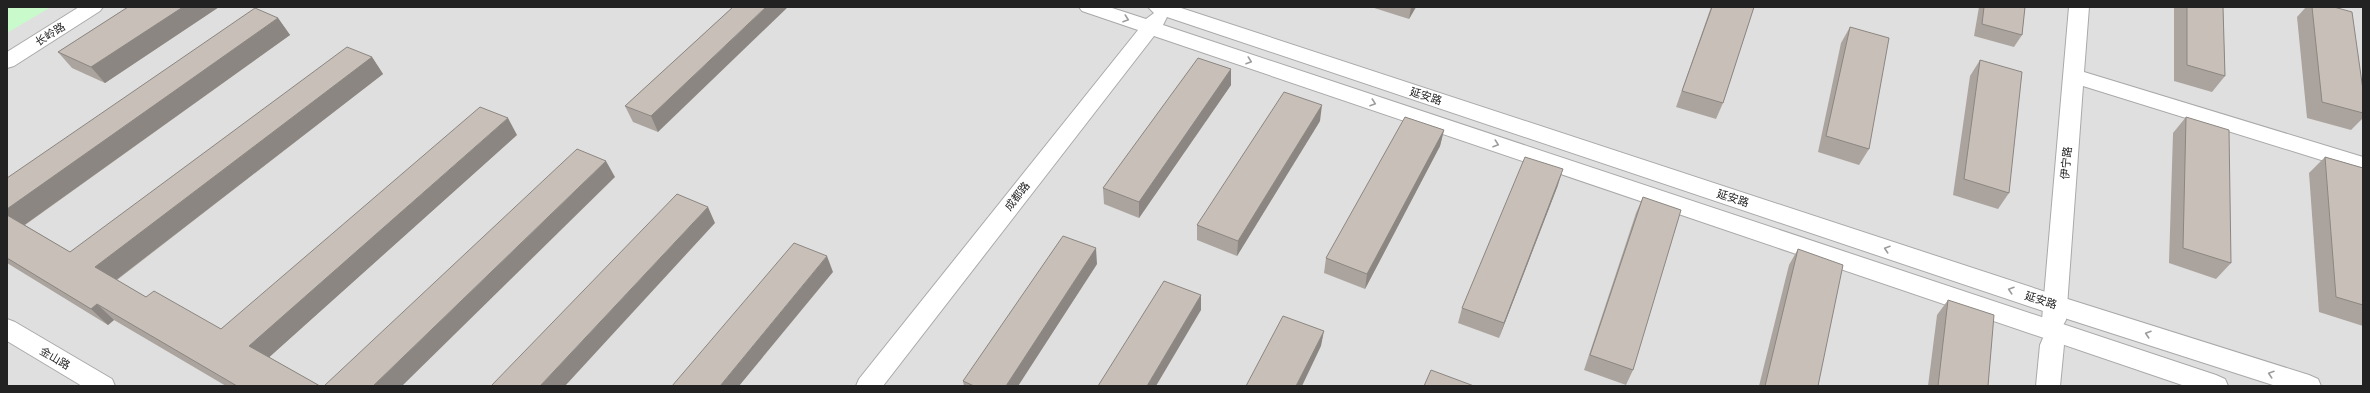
<svg xmlns="http://www.w3.org/2000/svg" width="2370" height="393" font-family="'Source Sans 3','Noto Sans SC',sans-serif">
	<rect width="100%" height="100%" fill="#f2efe9"/>
	<!-- residential -->
	<rect fill="#e0dfdf" x="7" y="7" width="2356" height="379"/>
	<!-- park -->
	<path fill="#c8facc" d="M7 7H51L7 33Z"/>
	<g fill="none" stroke-linecap="round" stroke-linejoin="round">
		<!-- minor casing -->
		<g stroke="#a9a9a9" stroke-width="2">
			<g id="minor">
				<path d="M2069 7H2089L2084 72 2363 157V173L2083 86 2066 320 2062 327 2054 330 2046 327 2042 320Z"/>
				<path d="M2052 335 2061 338 2064 345 2060 386H2036L2040 345 2043 338Z"/>
			</g>
		</g>
		<!-- tertiary casing -->
		<g stroke="#a9a9a9" stroke-width="2">
			<g id="tertiary">
				<path d="M79 7H103L100 11 14 66 7 68V52Z"/>
				<path d="M1079 7H1109L1146 19 1154 13 1148 7H1178L2055 295 2309 375 2318 379 2321 386H2276L2055 315 1167 17 1163 25 2216 375 2225 379 2228 386H2185L1154 36 883 386H856L859 379 1138 30 1082 11Z"/>
				<path d="M7 319 15 322 112 379 115 386H82L7 341Z"/>
			</g>
		</g>
		<!-- minor -->
		<use href="#minor" fill="#fff" fill-rule="evenodd"/>
		<!-- tertiary -->
		<use href="#tertiary" fill="#fff" fill-rule="evenodd"/>
	</g>
	<!-- wall -->
	<g fill="#aba49e">
		<path d="M128 7H219L105 83 72 68 58 52Z"/>
		<path d="M733 7 658 132 633 122 625 106Z"/>
		<path d="M1371 7H1416L1409 19Z"/>
		<path d="M1711 7H1754L1723 103 1716 119 1676 107Z"/>
		<path d="M1979 7H2025L2022 35 2014 47 1974 36Z"/>
		<path d="M2174 7H2223L2225 76 2212 92 2174 81Z"/>
		<path d="M2306 7H2334L2363 90V118L2351 130 2307 118 2297 17Z"/>
		<path d="M278 18 290 35 25 225 70 252 372 57 383 74 117 280 146 297 221 329 517 135 269 357 320 386H226L114 320 108 325 7 263V178Z"/>
		<path d="M1850 27 1869 149 1859 165 1818 152 1841 43Z"/>
		<path d="M1980 60 2009 193 1998 209 1953 195 1970 76Z"/>
		<path d="M1231 69V85L1139 218 1104 204 1103 188Z"/>
		<path d="M2186 117 2231 263 2216 279 2169 263 2173 133Z"/>
		<path d="M1320 121 1237 256 1197 240V225Z"/>
		<path d="M1444 130 1440 146 1365 289 1324 273 1326 258Z"/>
		<path d="M2325 157 2363 168V326L2319 312 2309 173Z"/>
		<path d="M1558 185 1499 338 1458 323 1462 308Z"/>
		<path d="M1643 197 1633 370 1626 385 1584 370 1636 213Z"/>
		<path d="M1798 249 1818 386H1759L1789 265Z"/>
		<path d="M1097 264 1018 386H964L963 381Z"/>
		<path d="M1948 300 1988 386H1928L1937 315Z"/>
	</g>
	<!-- shaded-wall -->
	<g fill="#8b8681">
		<path d="M183 7H219L105 83 91 67Z"/>
		<path d="M766 7H788L658 132 651 116Z"/>
		<path d="M1411 7H1416L1409 19Z"/>
		<path d="M278 18 290 35 20 228 7 216V209Z"/>
		<path d="M372 57 383 74 112 283 95 267Z"/>
		<path d="M1231 69V85L1139 218V202Z"/>
		<path d="M1322 105 1320 121 1237 256 1238 241Z"/>
		<path d="M508 118 517 135 265 361 249 346Z"/>
		<path d="M1444 130 1440 146 1365 289 1367 274Z"/>
		<path d="M606 161 615 177 402 386H373Z"/>
		<path d="M1563 169 1558 185 1499 338 1504 323Z"/>
		<path d="M708 207 715 223 565 386H540Z"/>
		<path d="M1096 248 1097 264 1018 386H1006Z"/>
		<path d="M827 256 833 272 739 386H720Z"/>
		<path d="M1201 295V310L1156 386H1147Z"/>
		<path d="M97 304 114 320 108 325 91 309Z"/>
		<path d="M1324 331 1321 346 1302 386H1296Z"/>
	</g>
	<!-- building -->
	<g fill="#c7bfb8" stroke="#8b8681">
		<path d="M128 7H183L91 67 58 52Z"/>
		<path d="M733 7H766L651 116 625 106Z"/>
		<path d="M1712 7H1754L1723 103 1682 91Z"/>
		<path d="M1984 7H2025L2022 35 1982 24Z"/>
		<path d="M2187 7H2223L2225 76 2187 65Z"/>
		<path d="M2312 7H2334L2352 12 2363 90V113L2322 102Z"/>
		<path d="M255 8 278 18 7 209V178Z"/>
		<path d="M1850 27 1889 38 1869 149 1826 136Z"/>
		<path d="M347 47 372 57 95 267 146 297 154 291 221 329 480 107 508 118 249 346 320 386H237L97 304 91 309 7 258V215L70 252Z"/>
		<path d="M1198 58 1231 69 1139 202 1103 188Z"/>
		<path d="M1980 60 2022 72 2009 193 1964 179Z"/>
		<path d="M1284 92 1322 105 1238 241 1197 225Z"/>
		<path d="M1405 117 1444 130 1367 274 1326 258Z"/>
		<path d="M2186 117 2229 130 2231 263 2183 248Z"/>
		<path d="M577 149 606 161 373 386H324Z"/>
		<path d="M1525 157 1563 169 1504 323 1462 308Z"/>
		<path d="M2325 157 2363 168V305L2336 297Z"/>
		<path d="M677 194 708 207 540 386H491Z"/>
		<path d="M1643 197 1681 210 1633 370 1590 355Z"/>
		<path d="M1063 236 1096 248 1006 386H974L963 381Z"/>
		<path d="M794 243 827 256 720 386H672Z"/>
		<path d="M1798 249 1843 265 1818 386H1765Z"/>
		<path d="M1164 281 1201 295 1147 386H1098Z"/>
		<path d="M1948 300 1994 315 1988 386H1938Z"/>
		<path d="M1283 316 1324 331 1296 386H1246Z"/>
		<path d="M1431 370 1474 386H1424Z"/>
	</g>
	<!-- one-way arrows -->
	<defs><path id="oneway-chevron" d="M-2-3.5L2.5 0L-2 3.5" fill="none" stroke-width="1.6" stroke-linecap="round" stroke-linejoin="round"/></defs>
	<g stroke="#9c9c9c">
		<use href="#oneway-chevron" transform="translate(1126 19) rotate(19)"/>
		<use href="#oneway-chevron" transform="translate(1249 61) rotate(19)"/>
		<use href="#oneway-chevron" transform="translate(1373 103) rotate(19)"/>
		<use href="#oneway-chevron" transform="translate(1496 144) rotate(19)"/>
		<use href="#oneway-chevron" transform="translate(1887 249) rotate(-162)"/>
		<use href="#oneway-chevron" transform="translate(2011 290) rotate(-162)"/>
		<use href="#oneway-chevron" transform="translate(2148 334) rotate(-162)"/>
		<use href="#oneway-chevron" transform="translate(2271 374) rotate(-162)"/>
	</g>
	<g text-anchor="middle" stroke-width="3" stroke-linejoin="round" paint-order="stroke">
		<!-- street labels -->
		<g font-size="11" fill="#222" stroke="#fff">
			<text transform="translate(50 34) rotate(-32)" y="4">长岭路</text>
			<text transform="translate(1426 96) rotate(18)" y="4">延安路</text>
			<text transform="translate(2066 163) rotate(-85)" y="4">伊宁路</text>
			<text transform="translate(1017 196) rotate(-52)" y="4">成都路</text>
			<text transform="translate(1733 198) rotate(18)" y="4">延安路</text>
			<text transform="translate(2041 300) rotate(18)" y="4">延安路</text>
			<text transform="translate(55 358) rotate(30)" y="4">金山路</text>
		</g>
	</g>
	<!-- border -->
	<rect width="2370" height="393" fill="none" stroke="#222222" stroke-width="16"/>
</svg>
